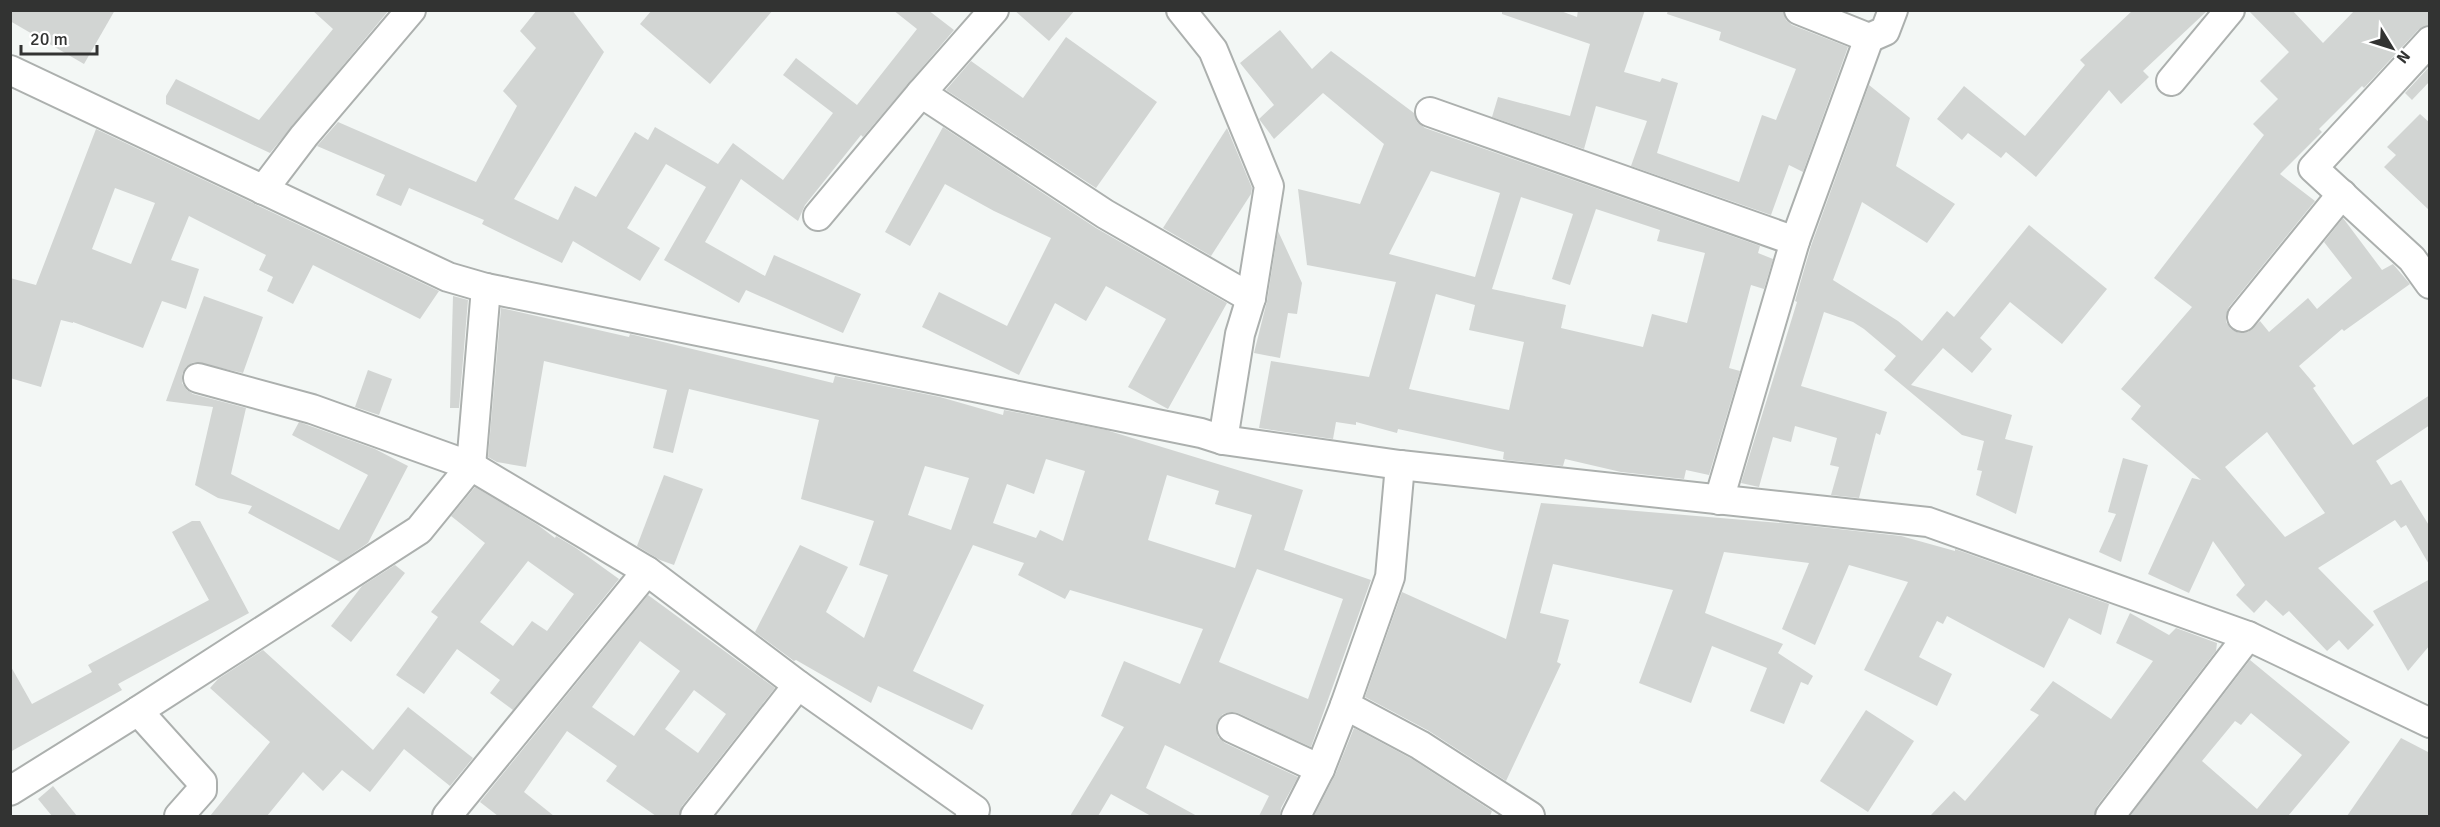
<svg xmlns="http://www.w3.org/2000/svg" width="2440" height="827" font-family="Signika,sans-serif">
	<rect width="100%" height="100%" fill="#f3f7f5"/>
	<!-- building -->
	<g fill="#d2d5d3" fill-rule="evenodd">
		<path d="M10 10H115L84 64 10 21Z"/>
		<path d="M312 10H389L270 153 166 104V96L176 79 259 120 333 29Z"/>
		<path d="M537 10H572L604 52 514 199 558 220 575 186 596 197 635 132 648 140 655 127 718 164 733 143 783 180 833 113 783 75 796 58 857 105 917 29 893 10H928L954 30 863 137 861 135 805 205 798 221 741 179 705 242 765 276 774 255 861 294 843 333 746 290 739 303 664 260 706 187 666 164 627 228 660 248 640 281 573 241 562 263 482 224 484 220 409 188 401 206 376 195 385 175 317 146 338 122 476 182 517 106 503 91 536 48 520 31Z"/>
		<path d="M652 10H773L710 84 640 24Z"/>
		<path d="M1014 10H1075L1049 41Z"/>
		<path d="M1502 10H1558L1577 17 1578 10H1645L1624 72 1660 82 1662 78 1678 83 1657 153 1739 182 1762 115 1776 120 1796 69 1719 40 1721 32 1667 14 1668 10H1783L1786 20 1792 25 1848 47 1803 172 1789 165 1771 215 1631 166 1647 121 1596 106 1584 149 1492 117 1498 97 1570 116 1590 44 1502 14Z"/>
		<path d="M2133 10H2208L2143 71 2149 77 2121 104 2109 90 2036 177 2006 152 2001 158 1968 133 1962 140 1937 119 1964 86 2025 136 2085 65 2080 60Z"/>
		<path d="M2248 10H2292L2323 43 2355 10H2430V25L2418 30 2364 88 2362 86 2319 129 2322 132 2280 174 2315 201 2229 307 2226 315V322L2231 329 2239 333 2248 332 2260 321 2269 332 2308 298 2317 309 2352 278 2324 242 2343 218 2382 270 2393 264 2410 284 2344 331 2342 329 2299 366 2316 386 2313 388 2353 445 2430 395V425L2376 461 2391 485 2401 480 2430 527V566L2406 525 2401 528 2395 520 2318 568 2374 625 2348 650 2339 640 2327 651 2289 611 2283 616 2266 600 2254 613 2236 595 2245 585 2213 541 2189 593 2148 574 2192 478 2201 480 2131 419 2141 406 2121 389 2192 307 2154 278 2264 135 2253 124 2278 99 2260 81 2289 52ZM2267 432 2325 513 2285 537 2225 467Z"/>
		<path d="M1280 30 1312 69 1331 51 1414 113 1417 122 1425 128 1760 246 1758 253 1773 259 1764 289 1751 285 1729 368 1740 371 1709 475 1686 470 1684 479 1621 472 1565 459 1563 466 1506 460 1503 459 1504 452 1398 429 1397 433 1356 422V425L1336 422 1333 439 1259 428 1271 361 1369 377 1396 282 1307 265 1298 189 1360 204 1384 144 1323 93 1274 139 1259 119 1274 105 1240 63ZM1431 171 1500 193 1475 277 1389 254ZM1521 197 1573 214 1552 279 1570 285 1596 209 1660 230 1657 241 1705 253 1687 323 1652 314 1643 347 1561 328 1566 305 1492 289ZM1436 294 1475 305 1469 330 1524 342 1509 410 1409 389Z"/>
		<path d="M1066 37 1157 102 1096 188 946 90 971 61 1023 98Z"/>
		<path d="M2430 66V81L2412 100 2405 93Z"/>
		<path d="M1869 85 1910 118 1896 166 1955 204 1927 243 1862 202 1833 280 1898 321 1922 341 1947 311 1954 317 2029 225 2107 289 2062 344 2010 302 1980 338 1992 349 1972 373 1943 348 1911 385 2012 415 2005 439 2033 446 2016 514 1976 495 1982 471 1977 470 1984 441 1962 435 1884 370 1896 356 1864 329 1853 322 1824 312 1801 386 1887 412 1880 435 1876 433 1859 498 1831 495 1839 467 1830 465 1837 438 1795 426 1791 442 1773 437 1759 487 1741 483 1797 302 1795 301 1811 246Z"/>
		<path d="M2420 114 2430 123V211L2384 167 2396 155 2387 147Z"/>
		<path d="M943 127 1096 228 1227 303 1168 409 1128 387 1166 319 1106 286 1086 321 1055 303 1019 375 922 327 939 292 1007 326 1051 238 994 211 945 184 910 246 885 232Z"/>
		<path d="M1227 128 1252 188 1251 194 1211 256 1163 228Z"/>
		<path d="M96 129 134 147 439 291 420 319 313 265 293 304 267 291 273 277 259 270 266 255 189 216 171 260 199 269 186 309 162 301 143 348 73 322V323L61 320 41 387 10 378V278L36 285ZM115 188 155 203 131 264 92 249Z"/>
		<path d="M1278 231 1302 283 1297 314 1288 313 1280 358 1254 353 1267 301Z"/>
		<path d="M204 296 263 317 243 373 194 362 186 367 182 374V383L187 390 193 394 246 408 231 474 339 530 368 475 292 435 299 422 375 449 408 466 368 543 340 562 248 513 252 506 218 498 195 485 213 407 166 401Z"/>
		<path d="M453 296 468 300 459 408H450Z"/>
		<path d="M501 308 629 337 630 334 833 383 835 376 940 397 1003 415 1004 410 1106 430 1303 490 1284 550 1371 580 1311 747 1238 713 1231 712 1223 714 1217 722 1216 729 1218 737 1225 743 1298 777 1281 808 1280 816H1259L1269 796 1165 745 1146 788 1197 816H1151L1111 794 1098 816H1070L1124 727 1101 716 1124 661 1180 684 1203 629 1070 590 1065 599 1018 575 1024 563 973 545 913 671 984 705 972 730 878 686 871 703 796 660 794 661 755 632 800 545 848 567 826 612 864 638 888 575 859 565 874 521 801 499 819 420 689 389 673 453 653 448 667 390 544 361 526 467 497 462 488 457ZM1046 459 1085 471 1063 541 1040 530 1036 538 993 523 1007 484 1034 494ZM925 466 969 478 951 530 908 515ZM1167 475 1219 491 1215 504 1252 515 1235 568 1148 540ZM1257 569 1343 599 1308 699 1219 662Z"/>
		<path d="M368 370 392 379 379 415 355 407Z"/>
		<path d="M2123 458 2148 465 2121 562 2099 552 2116 514 2108 512Z"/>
		<path d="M664 475 703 489 674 565 660 560 637 546Z"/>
		<path d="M475 487 538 525 555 538 556 536 576 548 619 579 513 710 490 693 500 680 457 649 424 694 396 675 438 617 431 612 485 543 451 516ZM528 561 574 594 547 631 532 621 513 646 480 622Z"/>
		<path d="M1541 503 1793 524 1901 536 1955 551V549L2109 604 2101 635 2069 618 2044 668 1947 616 1943 624 1937 621 1919 657 1952 674 1937 706 1864 670 1908 582 1849 565 1815 645 1782 629 1809 563 1724 552 1705 613 1783 644 1778 653 1813 676 1808 685 1801 682 1784 724 1750 711 1767 668 1712 646 1691 703 1639 683 1673 590 1553 564 1540 613 1569 620 1557 662 1561 664 1506 781 1429 731 1365 697 1402 592 1506 639Z"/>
		<path d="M192 521H200L249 613 118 684 122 690 10 752V665L32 704 92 672 88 665 209 600 172 532Z"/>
		<path d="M395 565 405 573 351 642 331 626 362 586Z"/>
		<path d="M2430 579V645L2408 671 2373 611Z"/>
		<path d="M648 595 775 688 682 806 679 816H656L606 781 617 766 567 731 524 792 554 816H498L480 802ZM640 641 680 671 634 736 592 707ZM694 690 726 714 698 753 665 729Z"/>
		<path d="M2130 613 2169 635 2176 628 2217 643 2216 651 2097 806 2094 816H1930L1954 791 1965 801 2039 715 2030 710 2053 681 2111 719 2153 661 2116 643Z"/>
		<path d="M263 650 373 750 408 707 473 758 450 786 404 749 370 792 342 770 323 791 303 772 267 816H210L270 742 210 688 218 679Z"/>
		<path d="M2250 660 2350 742 2288 816H2130ZM2251 713 2302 755 2257 809 2202 761 2235 721 2241 725Z"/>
		<path d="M1866 710 1914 741 1868 812 1820 781Z"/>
		<path d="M1354 728 1412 759 1492 811 1490 816H1314L1335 775Z"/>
		<path d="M2401 738 2430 753V816H2347Z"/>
		<path d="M53 786 77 816H52L38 799Z"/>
	</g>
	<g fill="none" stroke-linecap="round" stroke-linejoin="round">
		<!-- minor casing -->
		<g stroke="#acb0ae" stroke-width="32">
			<g id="minor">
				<path d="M994 10 921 93 1105 214 1251 298"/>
				<path d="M1181 10 1213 50 1269 186 1251 298 1240 334 1223 440"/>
				<path d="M1869 38 1885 31 1893 10"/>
				<path d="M2430 41 2313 168 2412 259 2430 284"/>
				<path d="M10 70 448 277 486 288 1201 433 1223 440 1400 465 1928 522 2248 636 2430 723"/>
				<path d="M2171 81 2230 10"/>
				<path d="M1430 112 1795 241"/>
				<path d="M263 190 304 136 411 10"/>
				<path d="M818 216 921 93"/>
				<path d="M2242 317 2342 194"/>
				<path d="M198 378 312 409 471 466 486 288"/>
				<path d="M1719 500 1795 241 1869 38 1799 10"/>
				<path d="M647 571 798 685 695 816"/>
				<path d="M798 685 975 810 970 816"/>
				<path d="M1345 705 1390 577 1400 465"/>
				<path d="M138 711 419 530 471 466 647 571 447 816"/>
				<path d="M1232 728 1320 769 1296 816"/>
				<path d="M1320 769 1345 705 1420 745 1530 816"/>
				<path d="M10 791 138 711 202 782V790L179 816"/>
				<path d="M2110 816 2248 636"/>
			</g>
		</g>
		<!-- minor -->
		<use href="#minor" stroke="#fff" stroke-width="28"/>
	</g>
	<!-- border -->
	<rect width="2440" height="827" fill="none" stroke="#323332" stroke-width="24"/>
	<!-- north arrow -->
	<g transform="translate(2392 48) rotate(128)" stroke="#ffffff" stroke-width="4.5" paint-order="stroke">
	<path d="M0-4.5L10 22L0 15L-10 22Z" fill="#323332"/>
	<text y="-9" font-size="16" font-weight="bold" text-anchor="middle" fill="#323332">N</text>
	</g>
	<!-- scale -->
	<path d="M21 45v9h76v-9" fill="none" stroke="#323332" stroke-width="3"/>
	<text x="30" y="45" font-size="18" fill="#323332" stroke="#ffffff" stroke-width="4.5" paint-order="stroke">20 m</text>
</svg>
